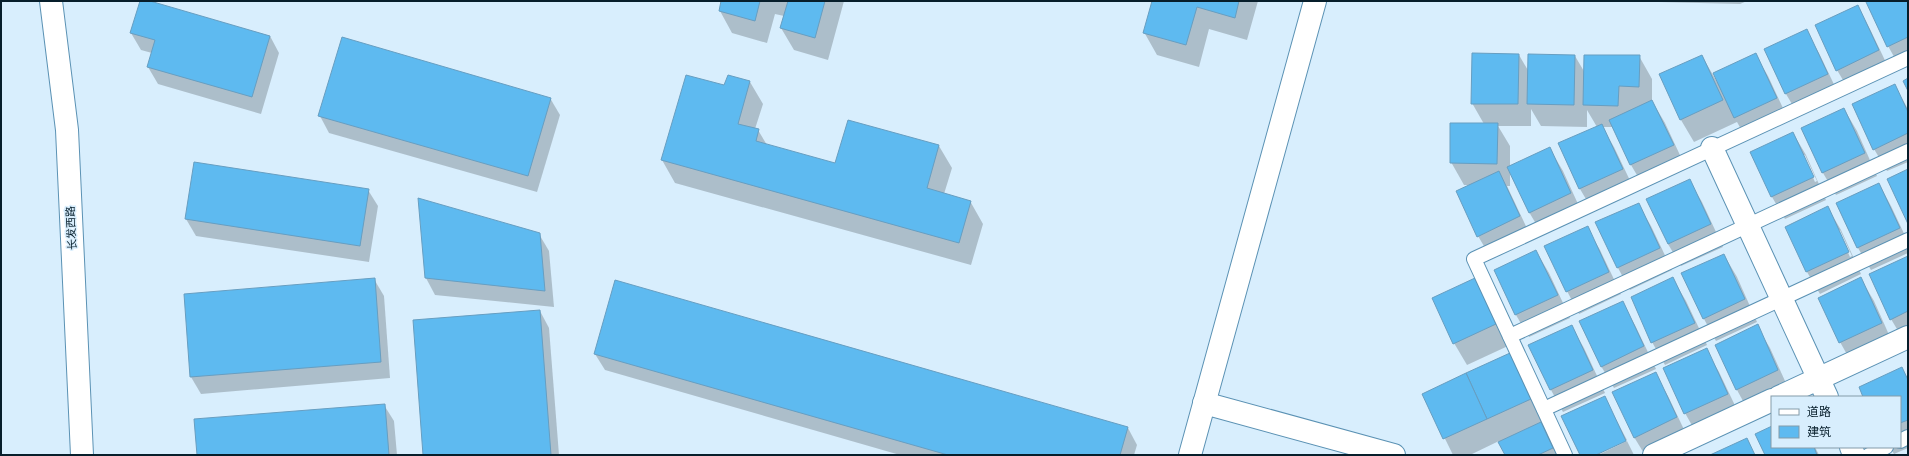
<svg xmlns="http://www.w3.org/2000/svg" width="1909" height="456" font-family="'IBM Plex Serif','Noto Sans SC',serif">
	<rect width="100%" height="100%" fill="#d8eefd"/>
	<!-- shadow -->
	<g fill="#0003" fill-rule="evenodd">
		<path d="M141 1H147L270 36 279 53 261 114 158 84 148 67 152 53 141 50 131 33Z"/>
		<path d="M722 1H844L828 60 794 50 781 28 784 16 775 14 767 43 732 33 720 11Z"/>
		<path d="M1153 1H1258L1247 40 1209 29 1199 67 1157 55 1144 32Z"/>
		<path d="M1618 1H1747L1740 4Z"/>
		<path d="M1870 1H1908V65L1901 69 1888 46Z"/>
		<path d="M1858 6 1870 29 1891 73 1850 92 1837 70Z"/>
		<path d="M1806 30 1819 53 1840 97 1799 116 1786 94 1765 50Z"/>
		<path d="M1755 54 1768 76 1789 121 1747 140 1737 122 1694 142 1681 120 1660 75 1702 56 1717 82Z"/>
		<path d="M1519 55 1529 72 1575 56 1585 73 1639 56 1652 79V101L1665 123 1686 168 1644 187 1631 165 1614 127H1602L1614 147 1635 191 1593 211 1580 189 1560 144 1597 127 1587 110V127L1541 126 1531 109V126H1498L1510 146V167L1550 149 1563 171 1583 215 1542 234 1529 212 1510 170V186H1507L1532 239 1491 258 1478 236 1472 185H1464L1451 162 1484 124 1472 103Z"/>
		<path d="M750 82 763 104 755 129 758 130 767 145 836 164 939 146 952 168 944 194 970 201 983 224 971 265 675 183 662 160 725 87Z"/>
		<path d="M1895 86 1908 109V162L1887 171 1874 149Z"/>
		<path d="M550 98 560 115 537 192 329 133 320 116Z"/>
		<path d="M1844 109 1857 131 1877 176 1836 195 1823 173 1802 129Z"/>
		<path d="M1793 133 1806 155 1826 200 1785 219 1772 197 1752 152ZM1803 155H1805L1817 181 1815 182Z"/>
		<path d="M1689 180 1702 202 1723 247 1681 266 1668 244 1648 199Z"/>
		<path d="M1879 184 1891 206 1908 242V253L1871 270 1858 248 1837 204Z"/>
		<path d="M368 190 378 206 369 262 196 236 186 219Z"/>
		<path d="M1638 204 1651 226 1672 270 1630 290 1618 268Z"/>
		<path d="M1828 208 1841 230 1861 274 1820 294 1807 272ZM1838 230H1840L1852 256 1850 257Z"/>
		<path d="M1587 228 1600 250 1621 294 1579 314 1567 291Z"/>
		<path d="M539 234 549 251 554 307 435 295 426 278Z"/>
		<path d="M1536 251 1549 273 1570 318 1529 337 1516 315 1495 270Z"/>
		<path d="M1724 255 1737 277 1757 322 1716 341 1704 319Z"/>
		<path d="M1908 257V339L1904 341 1891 319Z"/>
		<path d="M374 279 384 296 390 378 201 394 191 377 185 295Z"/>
		<path d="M1474 279 1487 302 1508 346 1467 365 1454 343Z"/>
		<path d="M1673 279 1686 301 1707 345 1665 365 1652 342 1632 298Z"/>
		<path d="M1861 279 1874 301 1894 346 1853 365 1840 342Z"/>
		<path d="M1622 302 1635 325 1656 369 1614 388 1601 366Z"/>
		<path d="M540 311 549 328 559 455H424Z"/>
		<path d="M1571 326 1584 348 1605 393 1563 412 1551 390 1530 345Z"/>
		<path d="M1757 326 1770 348 1790 392 1749 412 1737 390Z"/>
		<path d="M1706 350 1719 372 1740 416 1698 436 1685 413 1664 369Z"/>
		<path d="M595 354 1128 428 1137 445 1134 455H900L605 370Z"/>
		<path d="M1510 354 1522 376 1543 421 1540 423 1558 455H1506L1499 441 1470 455H1453L1423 394Z"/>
		<path d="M1902 368 1908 379V448L1894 454 1890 447H1900V397H1865Z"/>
		<path d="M1655 373 1668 396 1689 440 1645 455 1634 437Z"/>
		<path d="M1604 397 1627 440 1594 455H1581Z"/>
		<path d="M384 405 394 421 397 455H198Z"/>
		<path d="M1772 427V447H1815L1819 455H1766Z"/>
		<path d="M1627 441 1634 455H1598Z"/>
	</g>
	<!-- building -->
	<g fill="#5ebaf0" stroke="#679ec1">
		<path d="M140 1H150L270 36 252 97 147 67 155 40 130 33Z"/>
		<path d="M721 1H760L755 21 719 11Z"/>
		<path d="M788 1H825L815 38 780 28Z"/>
		<path d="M1152 1H1239L1235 18 1197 7 1186 45 1143 33Z"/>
		<path d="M1867 1H1908V37L1887 47 1866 2Z"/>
		<path d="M1858 5 1879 50 1836 71 1815 25Z"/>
		<path d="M1807 29 1828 74 1785 94 1764 49Z"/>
		<path d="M342 37 551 98 528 176 318 116Z"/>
		<path d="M1472 53 1519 54 1518 104H1471Z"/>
		<path d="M1756 53 1777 98 1734 118 1713 73Z"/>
		<path d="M1528 54 1575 55 1574 105 1527 104Z"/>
		<path d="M1584 55H1640L1639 87 1619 86 1618 106 1583 105Z"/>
		<path d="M1702 55 1723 100 1680 120 1659 74Z"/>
		<path d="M686 75 724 85 728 75 750 81 738 124 759 129 756 141 835 163 848 120 939 145 927 188 971 201 959 243 661 160Z"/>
		<path d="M1908 78V91L1903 81Z"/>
		<path d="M1895 84 1908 112V133L1873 150 1852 104Z"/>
		<path d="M1652 100 1674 145 1630 165 1609 120Z"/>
		<path d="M1844 108 1865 153 1822 173 1801 128Z"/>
		<path d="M1450 123H1498L1497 164 1450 163Z"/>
		<path d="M1602 124 1623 169 1579 189 1558 143Z"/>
		<path d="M1793 132 1814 177 1771 197 1750 152Z"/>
		<path d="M1550 147 1571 193 1529 213 1507 167Z"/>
		<path d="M194 162 369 189 360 246 185 219Z"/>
		<path d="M1908 169V224L1887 179Z"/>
		<path d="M1499 171 1520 216 1477 237 1456 191Z"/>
		<path d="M1690 179 1711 224 1668 244 1646 199Z"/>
		<path d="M1879 183 1900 228 1857 248 1836 203Z"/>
		<path d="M418 198 540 233 545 291 425 278Z"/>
		<path d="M1639 203 1660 248 1617 268 1595 222Z"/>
		<path d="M1828 206 1849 252 1806 272 1785 227Z"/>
		<path d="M1588 226 1609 272 1566 292 1544 246Z"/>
		<path d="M1536 250 1558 295 1515 315 1494 270Z"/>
		<path d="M1724 254 1745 299 1703 319 1681 273Z"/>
		<path d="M1908 256V311L1890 320 1869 274Z"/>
		<path d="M1673 277 1695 323 1651 343 1631 297Z"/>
		<path d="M1861 277 1882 323 1839 343 1818 298Z"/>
		<path d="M375 278 381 362 190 377 184 294Z"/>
		<path d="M1475 278 1496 324 1453 344 1432 298Z"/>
		<path d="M615 280 1128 427 1120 455H948L594 354Z"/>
		<path d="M1623 301 1644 346 1601 367 1579 321Z"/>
		<path d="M540 310 551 455H423L413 320Z"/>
		<path d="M1758 324 1778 370 1736 390 1715 345Z"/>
		<path d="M1572 325 1593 370 1550 390 1528 345Z"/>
		<path d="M1707 348 1728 394 1684 414 1663 368Z"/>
		<path d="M1510 353 1531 399 1487 419 1466 373Z"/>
		<path d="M1902 367 1908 380V420L1900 423V397H1863L1859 387Z"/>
		<path d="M1656 372 1677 417 1634 438 1612 392Z"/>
		<path d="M1466 373 1487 419 1443 439 1422 394Z"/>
		<path d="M1605 396 1626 441 1596 455H1580L1561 416Z"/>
		<path d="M385 404 389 455H197L194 419Z"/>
		<path d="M1541 422 1553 448 1538 455H1505L1498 442Z"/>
		<path d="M1772 426V447H1814L1817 455H1765L1755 434Z"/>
		<path d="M1747 438 1755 455H1710Z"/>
	</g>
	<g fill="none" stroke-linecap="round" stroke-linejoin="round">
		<!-- service casing -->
		<g stroke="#5b92b4" stroke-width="16">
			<g id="service">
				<path d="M1510 336 1908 151"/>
				<path d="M1544 409 1908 240"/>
				<path d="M1900 441 1908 437"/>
				<path d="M1565 455 1474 259 1908 58"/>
				<path d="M1869 455 1886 447"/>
			</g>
		</g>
		<!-- minor casing -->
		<g stroke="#5b92b4" stroke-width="24">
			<g id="minor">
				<path d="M1712 148 1827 397"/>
				<path d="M1779 397 1908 337"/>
				<path d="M1204 403 1394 455"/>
				<path d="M1851 447 1854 455"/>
				<path d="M1190 455 1315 1"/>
				<path d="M1654 455 1772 400"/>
			</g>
		</g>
		<!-- tertiary casing -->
		<g stroke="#5b92b4" stroke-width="24">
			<path id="tertiary" d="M51 1 67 130 82 455"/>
		</g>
		<!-- service -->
		<use href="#service" stroke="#fff" stroke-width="14"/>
		<!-- minor -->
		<use href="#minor" stroke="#fff" stroke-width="22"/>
		<!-- tertiary -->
		<use href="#tertiary" stroke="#fff" stroke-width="22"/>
	</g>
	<g text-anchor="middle" stroke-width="3" stroke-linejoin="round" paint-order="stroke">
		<!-- street labels -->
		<g font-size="11" fill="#071e2b" stroke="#d8eefd">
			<text transform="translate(71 228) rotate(-93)" y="4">长发西路</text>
		</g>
	</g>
	<!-- border -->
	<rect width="1909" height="456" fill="none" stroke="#071e2b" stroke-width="4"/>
	<!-- legend -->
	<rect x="1771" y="396" width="130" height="52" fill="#d8eefd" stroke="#849ba9"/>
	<rect x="1779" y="409" width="20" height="6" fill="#ffffff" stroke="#849ba9"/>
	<text x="1807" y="416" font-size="12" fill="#071e2b">道路</text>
	<rect x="1779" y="426" width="20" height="12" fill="#5ebaf0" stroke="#849ba9"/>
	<text x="1807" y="436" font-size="12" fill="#071e2b">建筑</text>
</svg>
